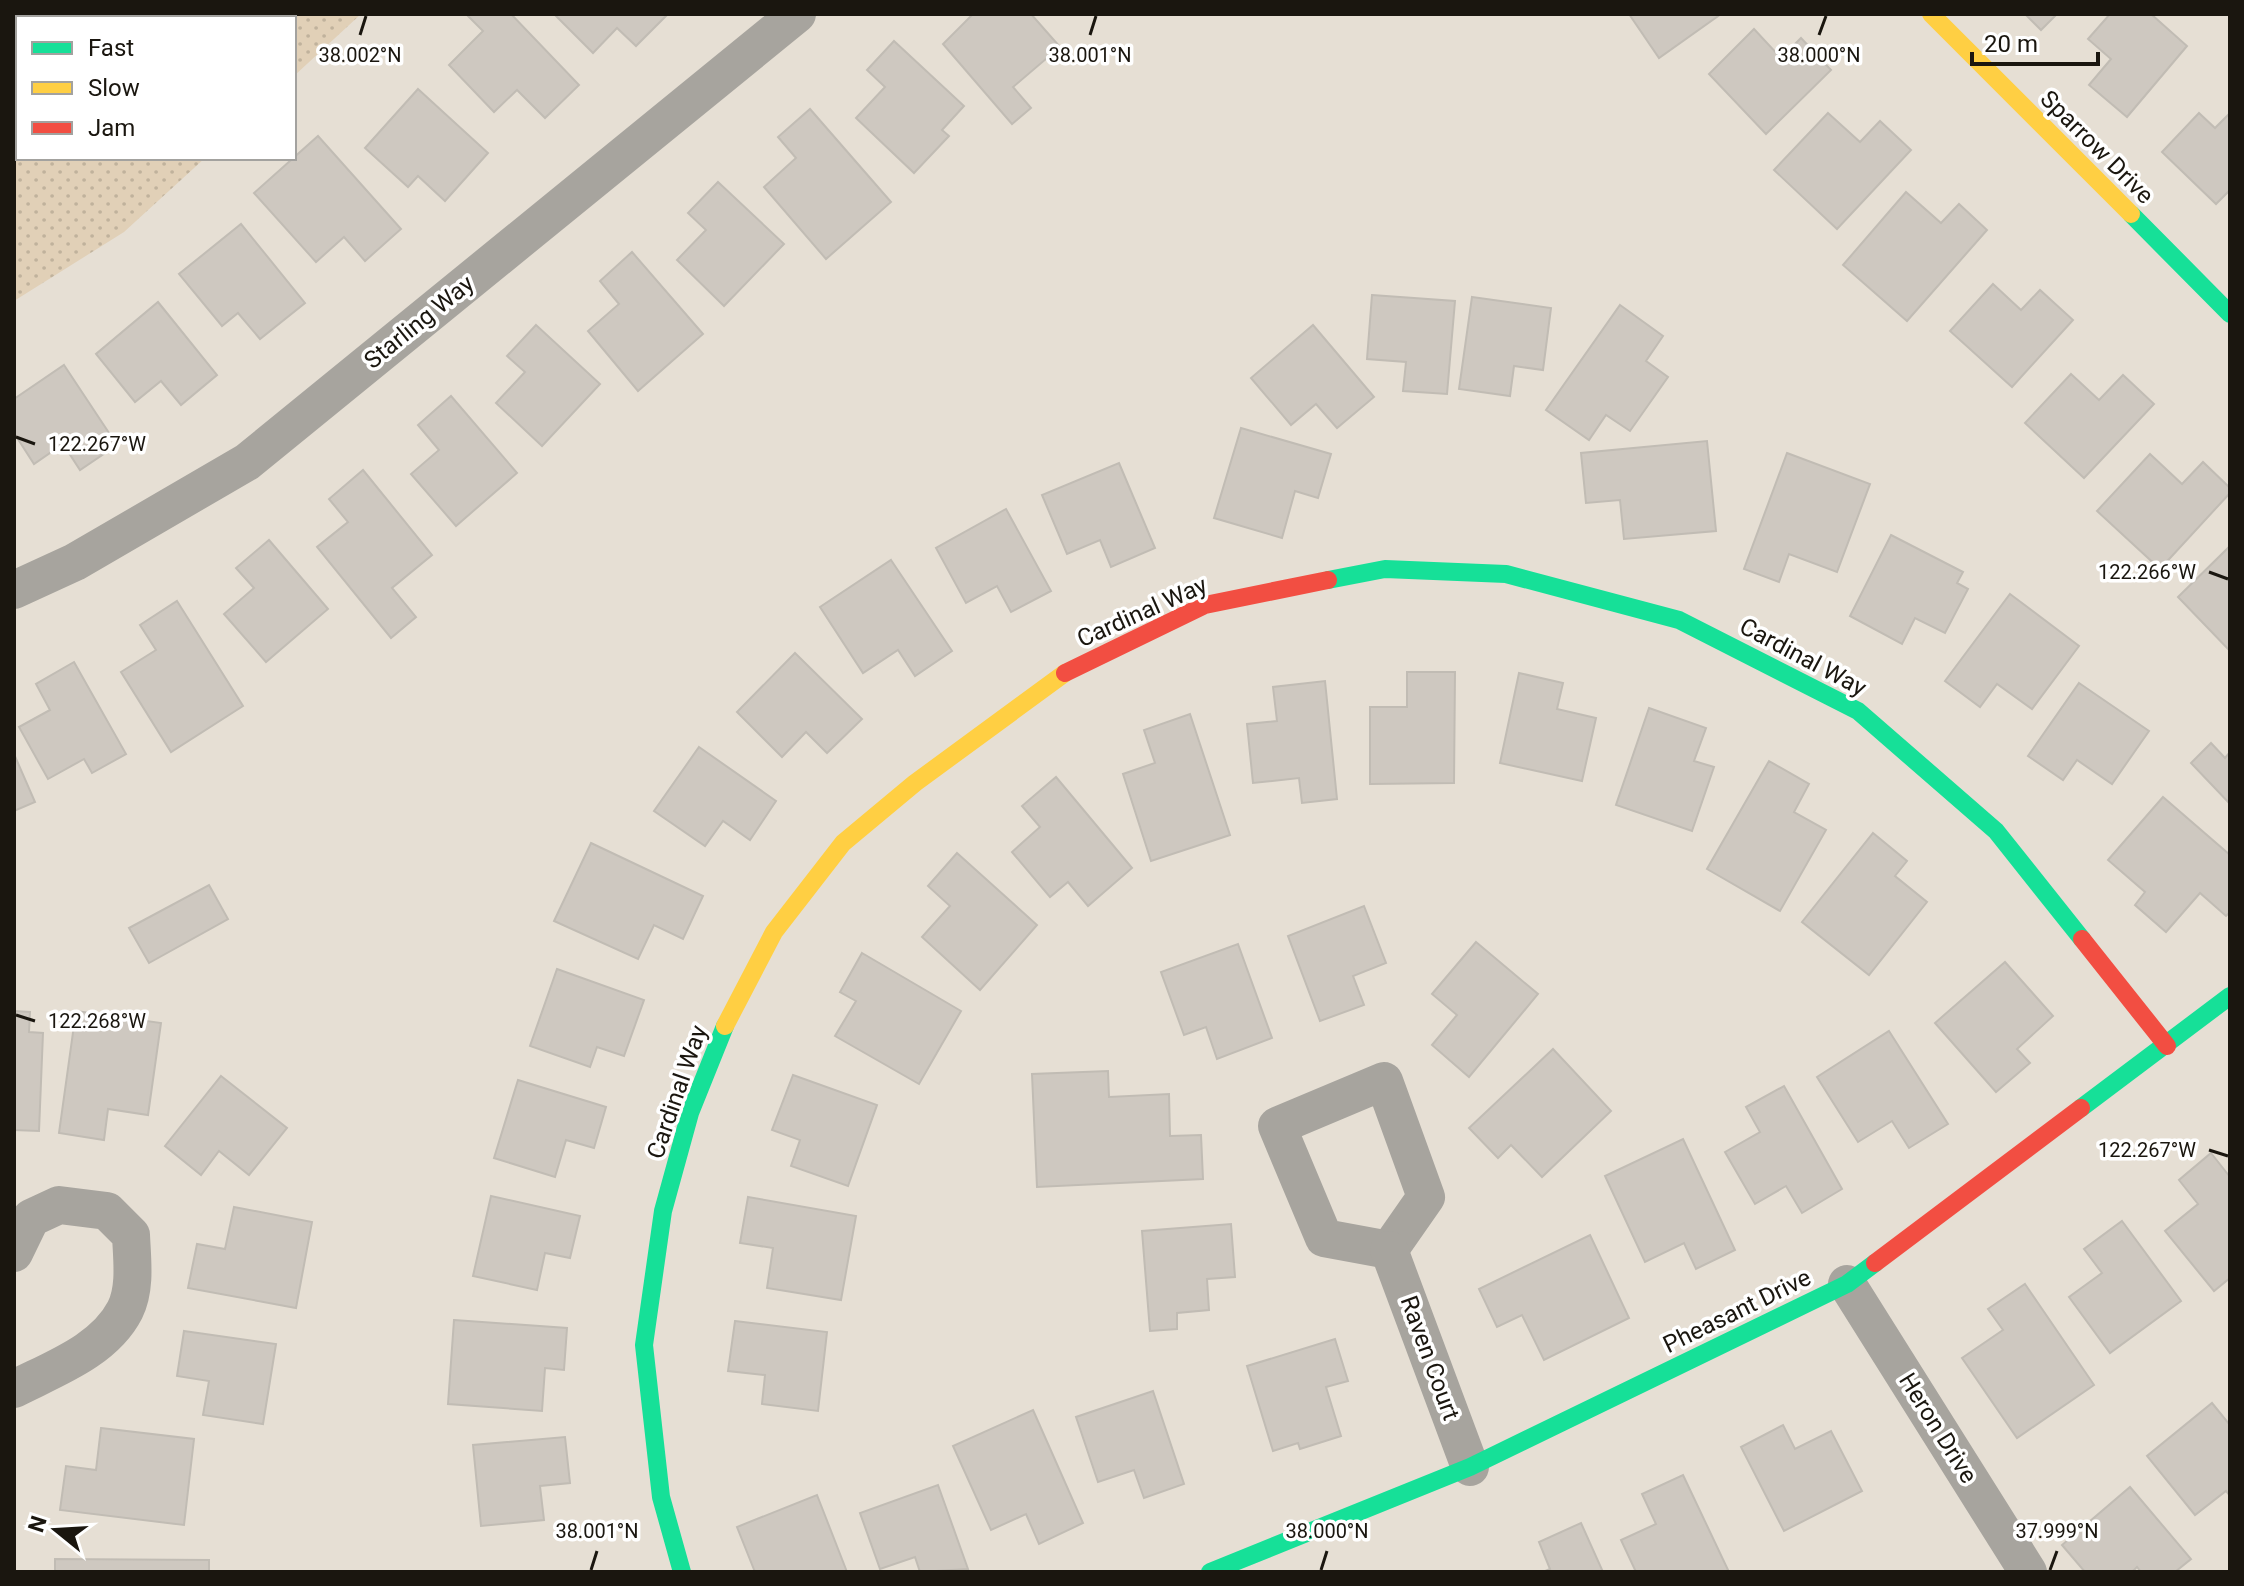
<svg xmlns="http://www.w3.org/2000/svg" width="2244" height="1586" font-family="Roboto,sans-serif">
	<defs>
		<pattern id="grass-dots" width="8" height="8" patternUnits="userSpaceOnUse" patternTransform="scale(2)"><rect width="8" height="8" fill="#e1d0b7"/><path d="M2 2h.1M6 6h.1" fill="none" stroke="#c0b29c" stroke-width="1.8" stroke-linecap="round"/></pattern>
	</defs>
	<rect width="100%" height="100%" fill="#e6dfd4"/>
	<!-- grass -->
	<g fill="url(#grass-dots)">
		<path d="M90 14H361L294 76V18H85Z"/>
		<path d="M18 81V158H205L124 232 14 301V85Z"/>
	</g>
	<!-- building -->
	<g fill="#cec8c0" stroke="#c1bcb4" stroke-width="2">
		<path d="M466 14H511L579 85 545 118 517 90 494 112 449 65 483 31Z"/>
		<path d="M554 14H668L636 46 617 28 593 53Z"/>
		<path d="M973 14H1031L1060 47 1013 87 1031 108 1012 124 943 44Z"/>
		<path d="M1629 14H1721L1659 58Z"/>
		<path d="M2025 14H2057L2041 30Z"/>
		<path d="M2110 14H2151L2187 46 2127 117 2089 85 2111 59 2088 39Z"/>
		<path d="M1754 29 1781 58 1801 38 1831 70 1766 134 1709 74Z"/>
		<path d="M894 41 964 106 942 130 949 136 914 173 856 118 885 87 867 70Z"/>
		<path d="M418 89 488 153 445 201 418 176 408 187 365 148Z"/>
		<path d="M810 109 891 202 826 259 764 187 796 158 778 137Z"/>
		<path d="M1828 113 1860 142 1880 121 1911 150 1837 229 1774 170Z"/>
		<path d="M2199 113 2215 128 2230 113V190L2216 204 2162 152Z"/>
		<path d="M318 136 401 229 365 261 344 237 316 262 254 193Z"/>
		<path d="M718 182 784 244 724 306 677 260 706 230 688 213Z"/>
		<path d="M1906 192 1941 223 1959 204 1987 230 1907 321 1843 265Z"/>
		<path d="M241 224 305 303 260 339 238 313 222 326 179 274Z"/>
		<path d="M632 252 703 334 638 391 588 331 619 304 600 281Z"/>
		<path d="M1993 284 2021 310 2040 290 2073 320 2012 387 1950 331Z"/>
		<path d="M1372 295 1455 301 1447 394 1403 391 1406 362 1367 359Z"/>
		<path d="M1472 297 1551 308 1543 370 1514 366 1510 396 1459 389Z"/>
		<path d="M158 302 217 375 181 405 161 381 135 402 96 354Z"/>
		<path d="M1620 305 1663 336 1646 361 1668 377 1630 431 1606 415 1589 440 1546 410Z"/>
		<path d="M536 325 600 384 542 446 496 403 525 372 507 356Z"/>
		<path d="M1313 325 1374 397 1337 428 1316 404 1291 425 1251 378Z"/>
		<path d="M64 365 117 445 80 470 63 444 34 464 14 433V399Z"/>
		<path d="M2071 374 2099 400 2123 375 2154 404 2084 478 2025 423Z"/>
		<path d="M451 396 517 473 456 526 411 474 439 450 418 425Z"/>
		<path d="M1241 428 1331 454 1318 498 1295 491 1282 538 1214 518Z"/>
		<path d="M1707 441 1716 531 1624 539 1620 500 1586 503 1581 453Z"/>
		<path d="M1787 453 1870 484 1837 572 1789 554 1779 582 1744 569Z"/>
		<path d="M2150 454 2182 484 2203 462 2230 488V493L2160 569 2097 511Z"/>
		<path d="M1119 463 1155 548 1111 567 1100 540 1067 554 1042 495Z"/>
		<path d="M363 470 432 555 392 588 416 617 391 638 317 547 348 522 329 499Z"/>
		<path d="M1006 509 1051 591 1011 612 997 586 966 603 936 548Z"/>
		<path d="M1891 535 1963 572 1957 583 1968 589 1945 633 1915 618 1902 644 1850 616Z"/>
		<path d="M269 540 328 609 266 662 224 614 254 588 236 568Z"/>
		<path d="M2230 546V651L2178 597Z"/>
		<path d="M891 560 952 651 915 676 898 650 863 673 820 607Z"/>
		<path d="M2010 594 2079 646 2032 709 1997 684 1980 707 1945 681Z"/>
		<path d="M177 601 243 706 171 752 121 672 156 650 140 625Z"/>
		<path d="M795 653 862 719 827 753 806 732 782 757 737 712Z"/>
		<path d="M74 662 126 754 92 773 84 759 48 779 19 727 50 710 36 684Z"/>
		<path d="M1407 672H1455L1454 783 1370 784V707H1407Z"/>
		<path d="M1519 673 1563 683 1557 709 1596 718 1582 781 1500 763Z"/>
		<path d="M1325 681 1337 799 1302 803 1299 778 1253 783 1247 724 1277 721 1273 687Z"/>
		<path d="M2079 683 2149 731 2112 784 2077 760 2063 780 2028 756Z"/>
		<path d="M1649 708 1706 728 1694 761 1714 767 1692 831 1616 805Z"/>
		<path d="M1190 714 1230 835 1151 861 1123 774 1155 763 1144 730Z"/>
		<path d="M2211 743 2225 758 2230 752V804L2191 763Z"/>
		<path d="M699 747 776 801 750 840 723 821 705 846 654 811Z"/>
		<path d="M14 754 35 802 14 811Z"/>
		<path d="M1769 761 1809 784 1794 812 1826 830 1780 911 1707 869Z"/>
		<path d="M1056 777 1132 868 1088 906 1068 882 1050 897 1012 852 1040 827 1022 806Z"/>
		<path d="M2163 797 2230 855V912L2226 916 2200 893 2166 932 2135 905 2145 892 2108 860Z"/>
		<path d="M1873 833 1907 861 1895 876 1927 902 1869 975 1802 922Z"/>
		<path d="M591 843 703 896 683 939 654 925 638 959 554 921Z"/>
		<path d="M957 853 1037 925 980 990 922 937 950 906 928 886Z"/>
		<path d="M209 885 228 919 149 963 129 928Z"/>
		<path d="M1364 906 1386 963 1353 976 1364 1005 1320 1021 1288 936Z"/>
		<path d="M1476 942 1538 994 1469 1077 1432 1045 1457 1015 1432 994Z"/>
		<path d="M1238 944 1272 1038 1217 1059 1206 1027 1184 1035 1161 972Z"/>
		<path d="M862 953 961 1011 919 1084 835 1036 856 1001 840 992Z"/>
		<path d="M2005 962 2053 1016 2017 1049 2030 1063 1996 1092 1935 1023Z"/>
		<path d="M557 969 644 1000 624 1056 597 1047 590 1067 530 1046Z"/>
		<path d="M14 1011 30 1012 29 1032 43 1033 39 1131 14 1130Z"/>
		<path d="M76 1011 161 1023 148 1115 108 1109 104 1140 59 1133Z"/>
		<path d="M1889 1031 1948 1124 1909 1148 1892 1121 1858 1142 1817 1077Z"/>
		<path d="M1553 1049 1611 1111 1542 1177 1511 1145 1498 1158 1469 1128Z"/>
		<path d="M1108 1071 1109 1097 1169 1094 1170 1136 1201 1135 1203 1179 1037 1187 1032 1074Z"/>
		<path d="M793 1075 877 1105 848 1186 791 1166 800 1140 772 1130Z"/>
		<path d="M221 1076 287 1128 249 1175 219 1151 201 1175 165 1146Z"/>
		<path d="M518 1080 606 1107 594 1148 566 1140 555 1177 494 1158Z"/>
		<path d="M1784 1086 1842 1189 1802 1213 1786 1186 1755 1204 1725 1152 1760 1132 1746 1107Z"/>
		<path d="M1683 1139 1735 1250 1696 1269 1684 1243 1645 1262 1605 1176Z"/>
		<path d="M2211 1153 2230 1177V1278L2214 1291 2165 1231 2198 1204 2179 1180Z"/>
		<path d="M491 1196 580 1216 570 1258 545 1253 537 1290 473 1276Z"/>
		<path d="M748 1197 856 1216 841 1300 767 1288 773 1248 740 1243Z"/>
		<path d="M234 1207 312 1222 296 1308 188 1288 197 1244 225 1249Z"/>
		<path d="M2122 1221 2181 1301 2110 1353 2069 1297 2102 1273 2084 1249Z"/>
		<path d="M1231 1224 1235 1277 1207 1279 1209 1310 1177 1313V1329L1150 1331 1142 1231Z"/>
		<path d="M1590 1235 1629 1318 1544 1360 1522 1315 1497 1327 1479 1289Z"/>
		<path d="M2025 1284 2094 1385 2017 1438 1962 1358 2003 1330 1988 1309Z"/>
		<path d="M454 1320 567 1328 564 1370 545 1368 542 1411 448 1404Z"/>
		<path d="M735 1321 827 1332 818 1411 762 1404 765 1375 728 1371Z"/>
		<path d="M184 1331 276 1344 263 1424 203 1415 209 1381 177 1376Z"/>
		<path d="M1335 1339 1348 1381 1326 1387 1341 1436 1300 1449 1298 1443 1273 1451 1247 1366Z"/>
		<path d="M1153 1391 1184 1484 1144 1498 1134 1470 1098 1482 1076 1417Z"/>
		<path d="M2212 1403 2230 1425V1496L2226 1491 2195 1515 2147 1456Z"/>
		<path d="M1033 1410 1083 1523 1039 1544 1026 1514 991 1530 953 1446Z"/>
		<path d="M1783 1425 1795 1449 1831 1431 1862 1491 1784 1531 1741 1447Z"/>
		<path d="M101 1428 194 1439 184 1525 60 1510 66 1466 96 1470Z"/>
		<path d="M565 1437 570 1483 540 1486 544 1520 481 1526 473 1445Z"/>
		<path d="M1683 1475 1729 1572H1636L1621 1540 1656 1524 1642 1494Z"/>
		<path d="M938 1485 968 1569 920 1572 915 1557 880 1569 860 1513Z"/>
		<path d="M2130 1487 2191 1559 2175 1572H2141L2137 1567 2132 1572H2085L2062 1545Z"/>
		<path d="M817 1495 847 1572H755L737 1527Z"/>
		<path d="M1581 1523 1603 1572H1543L1550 1569 1539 1542Z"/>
		<path d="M55 1559 209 1560V1572H55Z"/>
	</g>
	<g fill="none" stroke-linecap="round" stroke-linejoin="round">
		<!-- street -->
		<g stroke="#a7a49e" stroke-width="38">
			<path d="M14 590 75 562 247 462 797 14"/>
			<path d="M1384 1081 1426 1197 1389 1250 1324 1238 1277 1126Z"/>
			<path d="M1389 1250 1470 1467"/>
			<path d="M14 1253 31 1218 59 1205 107 1211 131 1235C132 1259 136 1288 125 1310 104 1351 53 1369 14 1389"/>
			<path d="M1847 1284 2028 1572"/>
		</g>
		<!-- fast -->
		<g stroke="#16e098" stroke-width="18">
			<path d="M2131 214 2230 314"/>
			<path d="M1328 580 1385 569 1506 574 1679 620 1858 711 1996 831 2082 939"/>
			<path d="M2081 1108 2230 996"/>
			<path d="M682 1572 661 1497 644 1345 663 1211 690 1113 725 1026"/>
			<path d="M1210 1572 1470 1467 1847 1284 1875 1263"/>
		</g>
		<!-- slow -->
		<g stroke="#ffcf43" stroke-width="18">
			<path d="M1931 14 2131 214"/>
			<path d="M725 1026 774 932 843 843 915 783 1065 673"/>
		</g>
		<!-- jam -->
		<g stroke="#f24e42" stroke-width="18">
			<path d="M1065 673 1205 605 1328 580"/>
			<path d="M2082 939 2167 1046"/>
			<path d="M1875 1263 2081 1108"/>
		</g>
	</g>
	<!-- ticks -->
	<path fill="none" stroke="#1a160f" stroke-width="3" d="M360 35 366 16M1090 35 1096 16M1819 35 1826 16M16 437 35 444M2209 572 2228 579M16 1015 35 1021M2209 1150 2228 1156M591 1570 597 1551M1321 1570 1327 1551M2050 1570 2057 1551"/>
	<g text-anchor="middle" stroke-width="7" stroke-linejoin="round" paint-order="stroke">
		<!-- street labels -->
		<g font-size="24" fill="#1a160f" stroke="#fff">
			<text transform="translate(2097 147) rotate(45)" y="8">Sparrow Drive</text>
			<text transform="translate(419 322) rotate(-39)" y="8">Starling Way</text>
			<text transform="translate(1142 612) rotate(-24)" y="8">Cardinal Way</text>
			<text transform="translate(1803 657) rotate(28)" y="8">Cardinal Way</text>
			<text transform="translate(677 1092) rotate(-71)" y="8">Cardinal Way</text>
			<text transform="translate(1737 1311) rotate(-26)" y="8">Pheasant Drive</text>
			<text transform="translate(1430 1358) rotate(70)" y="8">Raven Court</text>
			<text transform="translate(1938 1428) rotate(58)" y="8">Heron Drive</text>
		</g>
	</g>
	<g font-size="20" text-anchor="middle" fill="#1a160f" stroke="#fff" stroke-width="7" stroke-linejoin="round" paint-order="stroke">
		<text x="360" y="62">38.002°N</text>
		<text x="1090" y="62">38.001°N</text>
		<text x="1819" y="62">38.000°N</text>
		<text x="97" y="451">122.267°W</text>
		<text x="2147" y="579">122.266°W</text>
		<text x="97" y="1028">122.268°W</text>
		<text x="2147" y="1157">122.267°W</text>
		<text x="2057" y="1538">37.999°N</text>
		<text x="597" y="1538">38.001°N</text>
		<text x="1327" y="1538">38.000°N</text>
	</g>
	<!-- border -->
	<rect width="2244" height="1586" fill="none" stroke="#1a160f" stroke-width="32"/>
	<!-- legend -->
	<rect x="16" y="16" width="280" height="144" fill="#ffffff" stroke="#a3a29f" stroke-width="2"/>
	<rect x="32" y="42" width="40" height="12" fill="#16e098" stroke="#a3a29f" stroke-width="2"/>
	<text x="88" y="56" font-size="24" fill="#1a160f">Fast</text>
	<rect x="32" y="82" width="40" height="12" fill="#ffcf43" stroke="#a3a29f" stroke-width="2"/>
	<text x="88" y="96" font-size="24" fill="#1a160f">Slow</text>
	<rect x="32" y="122" width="40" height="12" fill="#f24e42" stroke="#a3a29f" stroke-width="2"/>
	<text x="88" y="136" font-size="24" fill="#1a160f">Jam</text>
	<!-- north arrow -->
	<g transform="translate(56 1530) rotate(288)" stroke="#ffffff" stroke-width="6" paint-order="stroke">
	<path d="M0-6L14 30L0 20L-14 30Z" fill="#1a160f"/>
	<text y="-12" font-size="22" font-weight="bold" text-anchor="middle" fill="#1a160f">N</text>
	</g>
	<!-- scale -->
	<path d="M1972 52v12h126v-12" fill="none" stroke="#1a160f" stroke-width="4"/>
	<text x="1984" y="52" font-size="24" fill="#1a160f" stroke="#ffffff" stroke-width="6" paint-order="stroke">20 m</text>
</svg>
